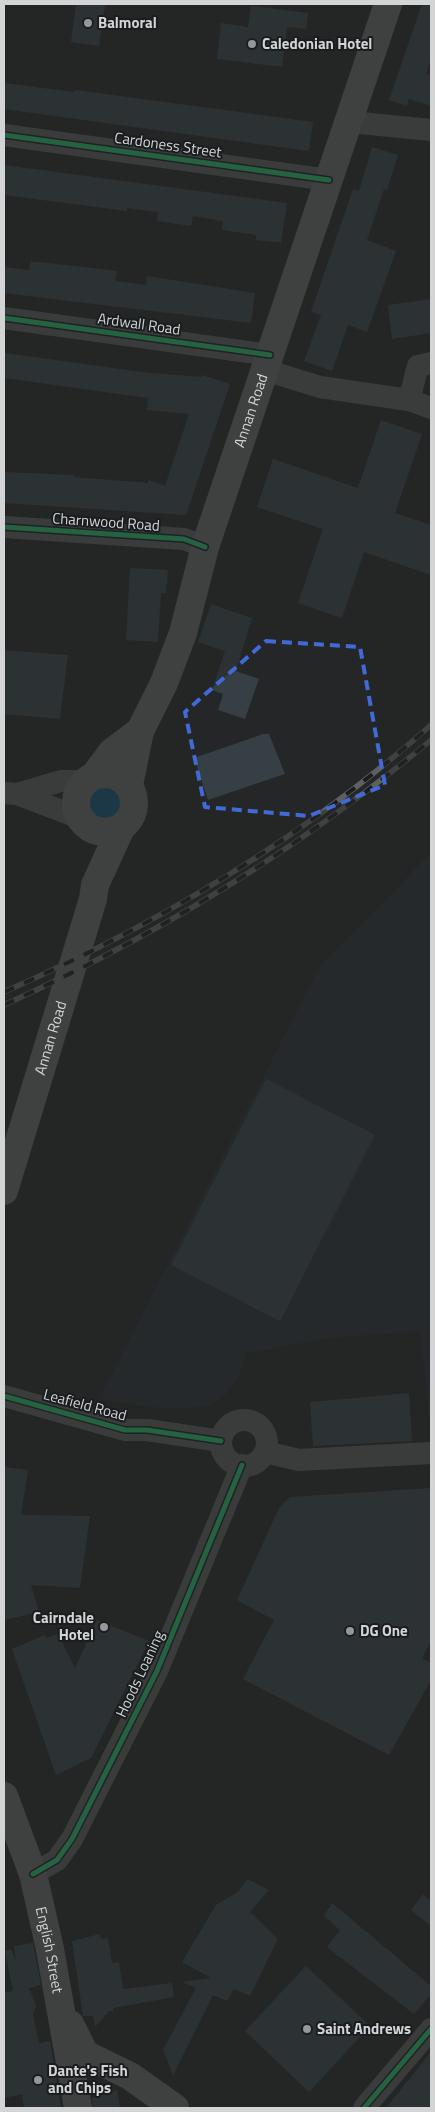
<svg xmlns="http://www.w3.org/2000/svg" width="435" height="2112" font-family="'Titillium Web',sans-serif">
	<rect width="100%" height="100%" fill="#252627"/>
	<!-- built -->
	<path fill="#272e34" d="M431 853V1426L420 1331 328 1338 247 1353 238 1378 225 1395 208 1406 168 1409 99 1399 320 966Z"/>
	<!-- green -->
	<circle fill="#134f70" cx="105" cy="803" r="20"/>
	<!-- building -->
	<g fill="#353f44">
		<path d="M76 4H105L99 46 71 42Z"/>
		<path d="M422 4H431V59L426 74 431 75V106L409 99 407 106 389 100Z"/>
		<path d="M251 6 308 13 306 29 287 27 282 67 217 59 221 23 248 27Z"/>
		<path d="M4 83 74 92 75 90 313 122 309 151 4 109Z"/>
		<path d="M372 147 398 155 387 190 384 189 367 240 396 251 367 332 348 325 332 371 304 361 321 315 311 312 353 189 359 191Z"/>
		<path d="M4 165 287 203 281 243 256 240V235L222 230 223 221 193 216 191 226 157 221 158 212 127 208V211L4 195Z"/>
		<path d="M31 261 117 271 115 281 146 285 147 276 255 293 251 323 4 293V267L29 270Z"/>
		<path d="M431 299V333L392 339 388 305Z"/>
		<path d="M4 353 150 373 201 377 202 375 230 384 186 515 4 503V472L74 475V477L148 483 149 480 165 486 189 414 147 410 148 398 4 378Z"/>
		<path d="M381 420 422 434 395 513 431 525V575L364 552 342 618 298 603 323 529 257 507 273 459 358 488Z"/>
		<path d="M130 568 168 570 166 593H161L158 642 126 640Z"/>
		<path d="M211 604 252 618 236 671 259 679 245 719 218 710 223 694 212 690 225 651 198 642Z"/>
		<path d="M4 650 68 655 60 719 4 714Z"/>
		<path d="M263 734H269L285 774 208 800 194 758Z"/>
		<path d="M266 1079 375 1135 280 1321 171 1265Z"/>
		<path d="M409 1393 412 1441 313 1446 310 1402Z"/>
		<path d="M4 1467 28 1470 21 1515 90 1516 80 1588 31 1585 39 1612 4 1620Z"/>
		<path d="M431 1488V1641L422 1658 431 1663V1680L389 1755 243 1679 274 1620 237 1600 279 1508 290 1497Z"/>
		<path d="M97 1620 149 1641 91 1758 56 1775 12 1649 45 1635 46 1638 58 1634 75 1668Z"/>
		<path d="M247 1879 269 1890 250 1912 278 1939 250 1996 234 1989 227 2001 213 1995 173 2075 163 2050 196 1988 182 1982 211 1978 182 1962 216 1905 239 1891Z"/>
		<path d="M423 1894 431 1902V1926L411 1910Z"/>
		<path d="M332 1903 431 1986V1994L414 2014 327 1947 340 1930 324 1916Z"/>
		<path d="M100 1934 101 1939 108 1938 112 1963 119 1962 123 1989 172 1983 174 1997 113 2008V2011H109L95 2027 93 2016H83L72 1941Z"/>
		<path d="M33 1943 41 1985 29 1988 36 2005 33 2015 39 2043 50 2041 61 2108H24L22 2094 4 2098V1993L13 1991 5 1951 11 1949 16 1961 14 1946Z"/>
		<path d="M306 1966 370 2026 309 2092 245 2031Z"/>
		<path d="M431 2052V2108H386Z"/>
		<path d="M117 2090 120 2108H93L92 2098Z"/>
	</g>
	<g fill="none" stroke-linecap="round" stroke-linejoin="round">
		<!-- minor -->
		<g stroke="#565758" stroke-width="22">
			<path d="M350 122 431 130"/>
			<path d="M4 135 329 180"/>
			<path d="M4 318 270 355"/>
			<path d="M265 370 320 387 409 400 431 408"/>
			<path d="M409 400 418 366 431 363"/>
			<path d="M4 527 184 539 205 547"/>
			<path d="M4 793 17 794 80 818"/>
			<path d="M17 794 61 781H85"/>
			<path d="M4 1396 125 1430H147L221 1441"/>
			<circle cx="244" cy="1443" r="23"/>
			<path d="M265 1452 299 1460 431 1453"/>
			<path d="M33 1874 57 1860 72 1839 157 1671 242 1465"/>
			<path d="M364 2108 431 2029"/>
		</g>
		<!-- major -->
		<g stroke="#616261" stroke-width="28">
			<circle cx="105" cy="803" r="29"/>
			<path d="M94 776 112 752 140 731"/>
			<path id="s1" d="M129 785 140 731 164 683 183 633 205 547 388 4"/>
			<path id="s2" d="M4 1191 93 899 95 885 121 828"/>
			<path id="s3" d="M4 1796 33 1874 50 1949 78 2108"/>
			<path d="M70 2024 85 2054 130 2076 175 2108"/>
		</g>
		<!-- rail casing -->
		<g stroke="#5f5f5f" stroke-width="5.5">
			<g id="rail">
				<path d="M4 992C157 925 305 837 431 725"/>
				<path d="M4 1005C158 935 301 848 431 740"/>
			</g>
		</g>
		<!-- rail -->
		<use href="#rail" stroke="#1a1d1f" stroke-width="4" stroke-dasharray="11" stroke-linecap="butt"/>
		<!-- cycleway casing -->
		<g stroke="#1a1d1f" stroke-width="8">
			<g id="cycleway">
				<path d="M4 135 329 180"/>
				<path d="M4 318 270 355"/>
				<path d="M4 527 184 539 205 547"/>
				<path d="M4 1396 125 1430H147L221 1441"/>
				<path d="M33 1874 57 1860 72 1839 157 1671 242 1465"/>
				<path d="M364 2108 431 2029"/>
			</g>
		</g>
		<!-- cycleway -->
		<use href="#cycleway" stroke="#26ab63" stroke-width="5"/>
	</g>
	<!-- marked area -->
	<path d="M0 0H435V2112H0ZM266 641 360 647 385 785 309 816 205 807 185 712Z" fill="#252627" fill-opacity=".55" fill-rule="evenodd"/>
	<path fill="none" stroke="#4169d7" stroke-width="4" stroke-dasharray="10 6" stroke-linejoin="round" d="M266 641 360 647 385 785 309 816 205 807 185 712Z"/>
	<!-- markers -->
	<g fill="#959798" stroke="#1a1d1f" stroke-width="2">
		<circle cx="88" cy="23" r="5"/>
		<circle cx="252" cy="44" r="5"/>
		<circle cx="104" cy="1627" r="5"/>
		<circle cx="350" cy="1631" r="5"/>
		<circle cx="307" cy="2029" r="5"/>
		<circle cx="38" cy="2080" r="5"/>
	</g>
	<g text-anchor="middle" stroke-width="4" stroke-linejoin="round" paint-order="stroke">
		<!-- poi labels -->
		<g font-size="15" font-weight="bold" fill="#d2d4d5" stroke="#1a1d1f" text-anchor="start">
			<text x="98" y="28">Balmoral</text>
			<text x="262" y="49">Caledonian Hotel</text>
			<text x="94" y="1623" text-anchor="end">Cairndale<tspan x="94" dy="17">Hotel</tspan></text>
			<text x="360" y="1636">DG One</text>
			<text x="317" y="2034">Saint Andrews</text>
			<text x="48" y="2076">Dante's Fish<tspan x="48" dy="17">and Chips</tspan></text>
		</g>
		<!-- street labels -->
		<g font-size="15" fill="#d2d4d5" stroke="#1a1d1f">
			<text transform="translate(168 145) rotate(8)" y="5">Cardoness Street</text>
			<text transform="translate(139 324) rotate(8)" y="5">Ardwall Road</text>
			<text dy="5" stroke="none"><textPath href="#s1" startOffset="395">Annan Road</textPath></text>
			<text transform="translate(106 522) rotate(4)" y="5">Charnwood Road</text>
			<text dy="5" stroke="none"><textPath href="#s2" startOffset="160">Annan Road</textPath></text>
			<text transform="translate(85 1405) rotate(15)" y="5">Leafield Road</text>
			<text transform="translate(140 1674) rotate(-65)" y="5">Hoods Loaning</text>
			<text dy="5" stroke="none"><textPath href="#s3" startOffset="161">English Street</textPath></text>
		</g>
	</g>
	<!-- border -->
	<rect width="435" height="2112" fill="none" stroke="#d2d4d5" stroke-width="10"/>
</svg>
